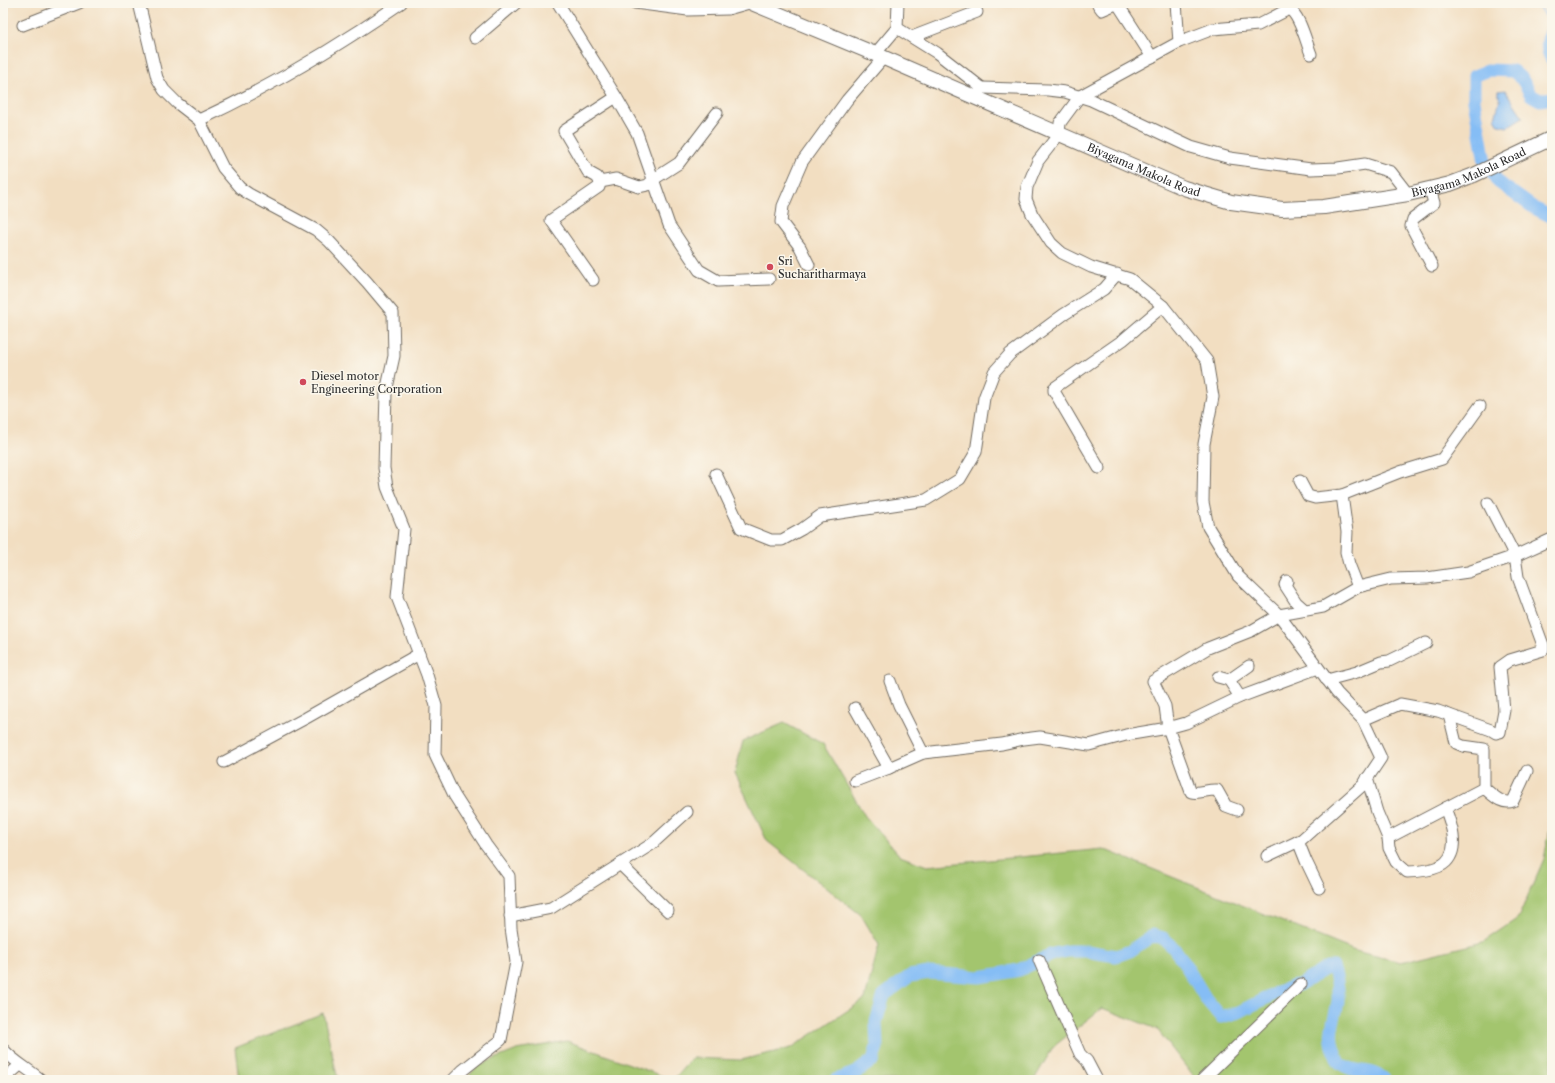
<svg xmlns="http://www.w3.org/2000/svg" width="1555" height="1083" font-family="'Libre Caslon Text',serif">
	<rect width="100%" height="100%" fill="#fbf7ec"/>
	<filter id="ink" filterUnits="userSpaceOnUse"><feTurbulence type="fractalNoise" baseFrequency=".025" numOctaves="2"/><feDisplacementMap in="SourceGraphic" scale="8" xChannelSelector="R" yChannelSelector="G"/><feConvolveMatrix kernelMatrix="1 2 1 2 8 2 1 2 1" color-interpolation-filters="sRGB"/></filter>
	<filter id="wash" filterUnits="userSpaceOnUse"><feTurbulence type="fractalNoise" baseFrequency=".012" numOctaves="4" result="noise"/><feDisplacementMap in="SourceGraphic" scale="16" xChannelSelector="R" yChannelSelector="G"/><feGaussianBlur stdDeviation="0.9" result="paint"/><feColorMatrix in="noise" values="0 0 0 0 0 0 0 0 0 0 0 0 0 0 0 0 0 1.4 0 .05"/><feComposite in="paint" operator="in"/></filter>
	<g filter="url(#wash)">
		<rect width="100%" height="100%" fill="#f2dec1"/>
		<!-- green -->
		<g fill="#a3c56e" stroke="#67784c">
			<path d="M784 723 823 744 865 816 900 856 927 866 1103 849 1355 951 1401 962 1483 942 1518 918 1544 859 1552 818V1080H1196L1157 1029 1102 1008 1053 1047 1034 1080H464L479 1065 517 1050 567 1041 673 1080 692 1058 741 1060 791 1048 865 999 879 945 861 915 767 841 735 773 743 741Z"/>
			<path d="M323 1013 338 1080H239L235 1048Z"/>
		</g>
		<!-- water -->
		<path fill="#85bdf5" stroke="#587490" d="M1505 90 1523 117 1507 127 1499 125 1495 118 1500 100 1498 91Z"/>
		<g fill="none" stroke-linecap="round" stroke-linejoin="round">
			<!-- stream -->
			<path stroke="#85bdf5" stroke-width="2" d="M1535 3 1552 23"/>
			<!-- river -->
			<g stroke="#85bdf5" stroke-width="13">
				<path d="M1552 30C1546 40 1546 50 1552 60"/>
				<path d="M1552 98 1540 100 1531 95 1522 79 1513 71 1489 70 1474 76V100L1485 162 1498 182 1534 208 1552 217"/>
				<path d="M835 1080 857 1072 873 1060 877 1047 876 1022 884 995 910 976 929 973 979 977 998 974 1019 970 1053 954 1068 951H1086L1116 956 1130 951 1153 935 1163 938 1171 945 1182 959 1206 999 1221 1017 1239 1012 1280 991 1301 984 1328 967H1333C1337 978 1339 989 1338 1001 1335 1022 1326 1032 1336 1055 1337 1058 1338 1061 1340 1063 1355 1075 1372 1067 1385 1080"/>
			</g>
		</g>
	</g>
	<g filter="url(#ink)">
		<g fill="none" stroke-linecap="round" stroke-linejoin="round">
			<!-- minor casing -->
			<g stroke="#716a60" stroke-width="13">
				<g id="minor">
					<path d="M139 3 157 78 164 90 177 103 199 120 223 168 240 188 249 194 316 230 329 241 367 282 393 313 394 356 386 392 384 468 387 487 404 529 397 597 427 675 436 706 435 755 454 795 486 845 509 876 511 928 516 962 501 1040 463 1070 453 1080"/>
					<path d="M558 3 618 100 637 133 669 225 699 270 718 281 769 279"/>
					<path d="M635 3 688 10 728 9 749 3"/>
					<path d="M1097 3 1102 10 1116 4 1119 6 1152 57"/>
					<path d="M1176 3 1179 42"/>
					<path d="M23 25 79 3"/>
					<path d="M897 28 937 53 982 88 978 95"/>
					<path d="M912 37 977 12"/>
					<path d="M475 38 516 3"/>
					<path d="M875 54 897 28 898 3"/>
					<path d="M1311 54C1306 42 1300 15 1289 9L1258 25 1213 29 1179 42 1080 96 1060 123 1059 134 1038 161 1027 187 1026 199 1032 214 1051 243 1062 253 1091 267 1130 279 1163 306 1207 361 1213 397 1204 444 1203 502 1208 527 1238 576 1279 615 1323 607 1358 587 1391 579 1427 578 1468 572 1515 556 1552 539"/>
					<path d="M982 88 1048 90 1065 92 1091 100 1191 147 1230 158 1311 169 1338 168 1365 164 1391 172 1408 194"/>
					<path d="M199 120C270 87 337 47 401 3"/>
					<path d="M600 182 616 179 639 187 648 185 654 179 679 163 717 113"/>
					<path d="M1430 189 1434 203 1413 219 1411 226 1432 266"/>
					<path d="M809 265 800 247 781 222 783 206 802 162 847 100 884 57"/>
					<path d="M593 280 551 220 599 187 600 182 597 177 588 172 564 131 616 97"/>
					<path d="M1099 468 1054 391V388L1123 340 1163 306"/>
					<path d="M716 474 741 528 771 540H782L802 529 820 516 926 500 960 479 976 452 984 398 994 372 1010 354 1063 315 1104 289 1117 274"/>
					<path d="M1300 481 1308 496 1315 498 1342 495"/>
					<path d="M1287 581 1285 585 1296 602 1305 610"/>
					<path d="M1358 587 1349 564 1346 552 1347 532 1342 495 1400 472 1442 459 1480 406"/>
					<path d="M1218 677 1229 680 1240 697"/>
					<path d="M1229 680 1249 666"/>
					<path d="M1327 680 1357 672 1381 662 1389 661 1426 643"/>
					<path d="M890 681 899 705 923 753"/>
					<path d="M855 708 889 768"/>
					<path d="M1449 715 1456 743 1463 746 1484 749V788"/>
					<path d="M1363 720 1400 704 1438 711 1491 730 1496 733 1500 732 1504 710 1500 667 1510 660 1543 650V645L1518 577 1515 556 1488 503"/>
					<path d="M224 762 306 718 419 654"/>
					<path d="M1367 778 1377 812 1388 838 1389 848 1396 862 1407 872C1417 872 1438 870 1446 862 1460 848 1451 823 1445 808"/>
					<path d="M855 781 889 768 923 753 1002 744 1024 739 1040 737 1089 745 1126 735 1168 728 1165 706 1153 681 1208 648 1251 631 1279 615 1337 693 1363 720 1381 758 1363 785 1301 840 1267 856"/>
					<path d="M1484 788C1493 795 1501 805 1513 801L1527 771"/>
					<path d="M1237 810 1226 806 1217 790C1208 789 1200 794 1191 792L1168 728 1186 723 1240 697 1318 668"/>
					<path d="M1388 838 1484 788"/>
					<path d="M1298 841 1306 861 1319 888"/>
					<path d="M620 864 668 911"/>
					<path d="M510 916 551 908 652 844 687 812"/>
					<path d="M1039 960 1080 1054 1087 1061 1097 1080"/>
					<path d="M3 1049C14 1062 29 1069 41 1080"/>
					<path d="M3 1080 20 1065"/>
					<path d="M1202 1080 1301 984"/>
				</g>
			</g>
			<!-- major casing -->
			<g stroke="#716a60" stroke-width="16">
				<g id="major">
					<path id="s1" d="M752 3 875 54 1184 188 1231 202 1282 209 1324 207 1408 194 1450 184 1474 175 1552 138"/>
				</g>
			</g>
			<!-- minor -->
			<use href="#minor" stroke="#fff" stroke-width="11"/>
			<!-- major -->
			<use href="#major" stroke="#fff" stroke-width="14"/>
		</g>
	</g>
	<!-- markers -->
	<g fill="#d1495b" stroke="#fbf7ec" stroke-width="1.5">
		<circle cx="770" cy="267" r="4"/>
		<circle cx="303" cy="382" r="4"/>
	</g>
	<g text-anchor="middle" stroke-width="3" stroke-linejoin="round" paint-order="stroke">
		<!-- street labels -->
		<g font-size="11" fill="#2b2b2b" stroke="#fbf7ec">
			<text dy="4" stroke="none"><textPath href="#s1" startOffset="426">Biyagama Makola Road</textPath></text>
			<text dy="4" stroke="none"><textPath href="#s1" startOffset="762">Biyagama Makola Road</textPath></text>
		</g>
		<!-- poi labels -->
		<g font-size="11" fill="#2b2b2b" stroke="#fbf7ec" text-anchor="start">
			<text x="778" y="265">Sri<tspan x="778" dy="13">Sucharitharmaya</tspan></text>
			<text x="311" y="380">Diesel motor<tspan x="311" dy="13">Engineering Corporation</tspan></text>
		</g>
	</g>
	<!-- margin -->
	<rect width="1555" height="1083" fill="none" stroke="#fbf7ec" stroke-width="16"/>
</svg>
